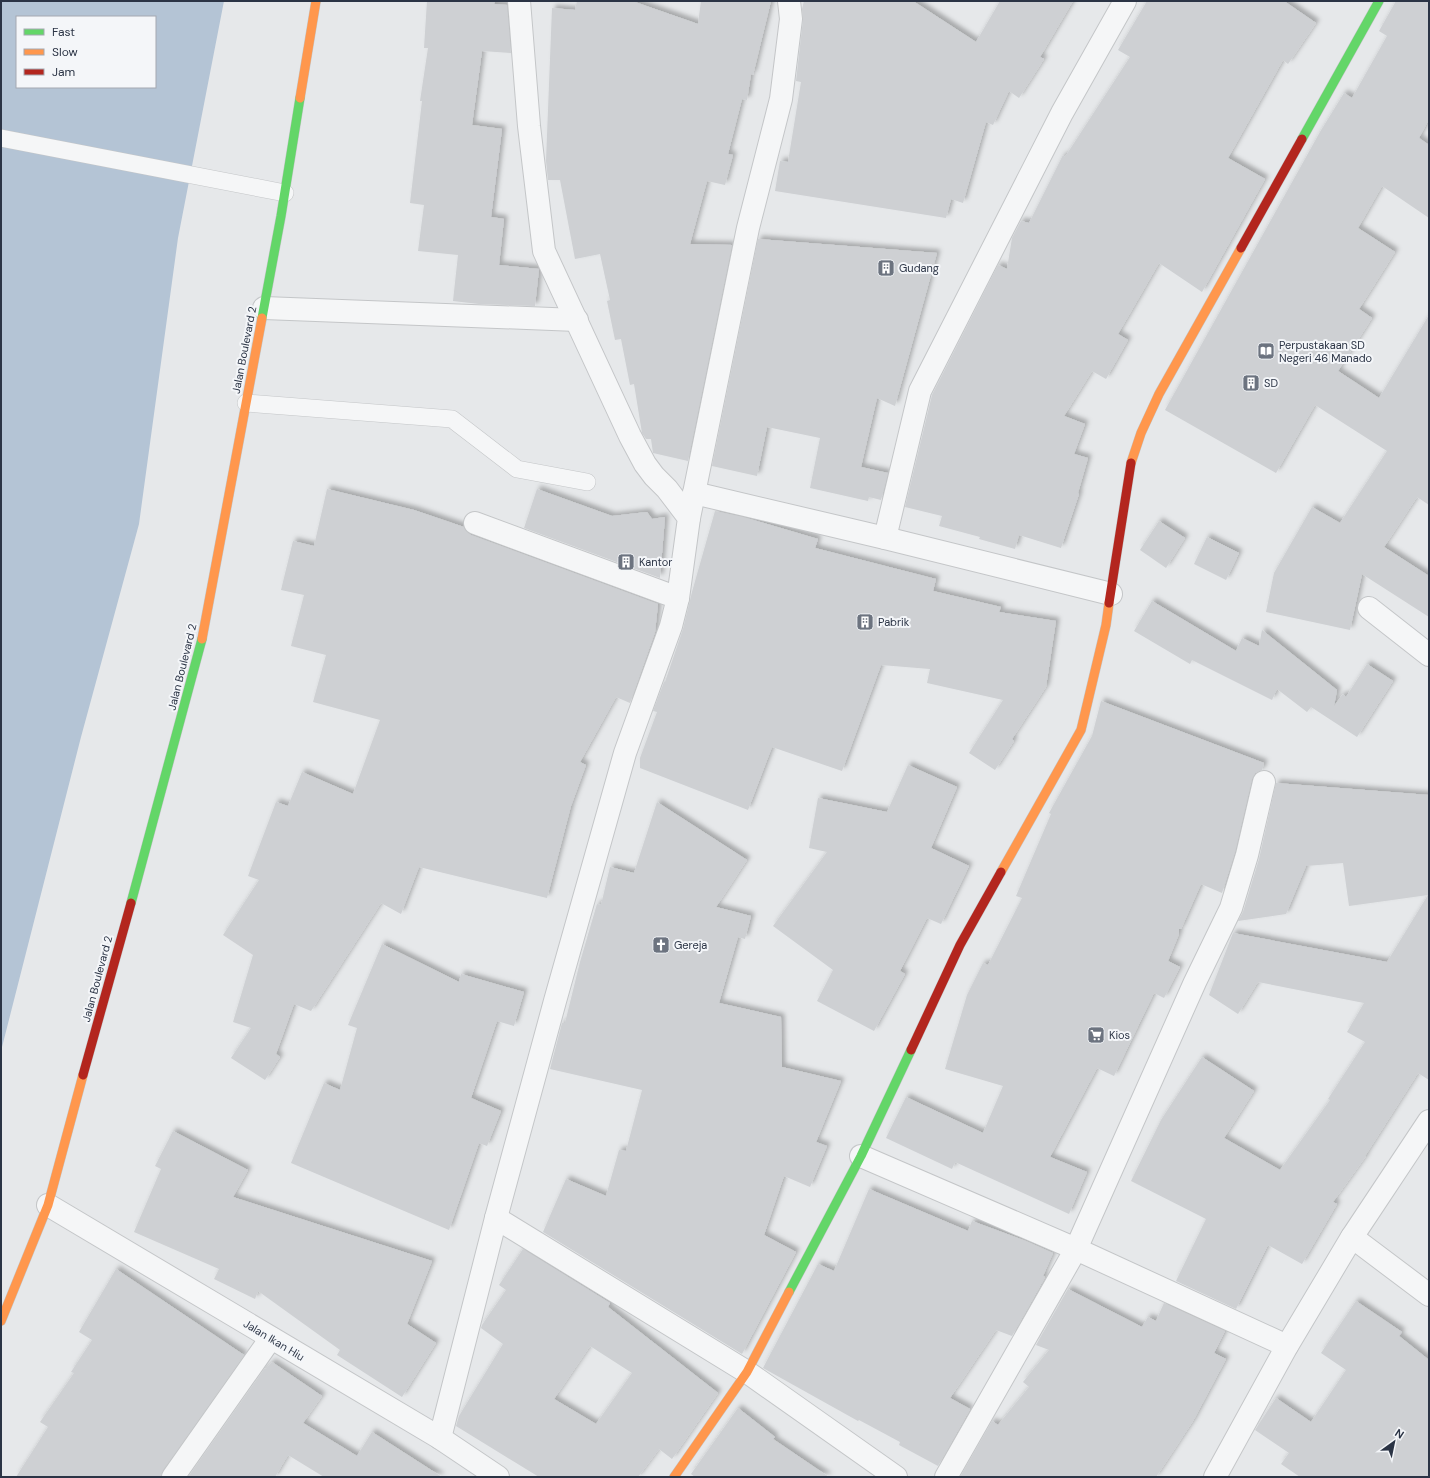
<svg xmlns="http://www.w3.org/2000/svg" width="1430" height="1478" font-family="'DM Sans',sans-serif">
	<defs>
		<filter id="shadow"><feDropShadow dx="3.5" dy="-3.5" stdDeviation="2" flood-color="#0004"/></filter>
	</defs>
	<rect width="100%" height="100%" fill="#e6e8ea"/>
	<!-- water -->
	<path fill="#b4c4d5" fill-rule="evenodd" d="M1 1H224L178 238 139 524 81 737 1 1051ZM17 17H155V87H17Z"/>
	<!-- building -->
	<g fill="#ced0d3" fill-rule="evenodd" filter="url(#shadow)">
		<path d="M427 1H495L494 4 507 5 511 53 482 51 472 125 502 129 491 217 504 219 499 265 539 269 535 306 479 304 453 301 458 255 418 251 424 205 410 203 422 101H420L428 48H424Z"/>
		<path d="M577 1H632L698 24 701 1H771L753 75 751 74 747 100 742 99 728 154 733 155 725 185 707 181 690 244 732 245 688 461 653 453 651 439H646L642 433 634 384 630 385 621 339 615 340 607 301 610 300 600 254 575 259 560 180H548L546 161 552 8 575 10Z"/>
		<path d="M804 1H913L976 42 1000 1H1073L1040 57 1044 59 1019 98 1009 91 993 125 986 122 963 203 951 199 946 218 775 191 780 161 788 162 801 82 796 81 803 20 802 9Z"/>
		<path d="M1147 1H1284L1316 23 1288 64 1283 60 1228 158 1265 179 1202 292 1159 263 1118 334 1128 340 1106 379 1092 371 1064 416 1085 424 1074 454 1088 458 1078 493 1079 494 1061 548 1019 535 1015 549 979 539 980 537 939 526 942 516 905 507 932 395 998 265 1007 269 1012 238 1021 221 1029 223 1063 155 1065 157 1130 57 1118 50Z"/>
		<path d="M1396 1H1429V119L1419 138 1429 145V218L1382 186 1358 228 1395 252 1359 309 1372 318 1338 371 1379 398 1429 315V505L1417 497 1384 547 1429 576V617L1362 574 1350 630 1266 612 1274 573 1312 507 1340 523 1387 451 1315 405 1276 473 1165 410 1320 132 1344 93 1352 98 1387 36 1379 31Z"/>
		<path d="M758 239 937 253 895 406 877 398 861 467 888 473 881 500 869 497 868 501 810 488 820 438 767 427 757 476 712 466Z"/>
		<path d="M327 489 414 510 464 527 466 531 471 535 658 604 655 632 630 703 616 697 580 762 586 765 571 806 547 898 419 867 401 914 381 903 311 1011 294 1004 276 1054 280 1057 265 1080 231 1058 251 1028 233 1022 253 955 223 935 259 880 248 876 276 802 288 806 302 772 353 794 380 720 313 702 326 655 291 646 304 595 281 590 293 541 314 546Z"/>
		<path d="M537 489 612 516 647 512 652 519 665 517 660 578 524 528Z"/>
		<path d="M715 511 743 517 818 539 815 548 936 579 933 591 1001 607 999 612 1056 621 1046 687 1012 739 1014 741 995 770 969 753 1003 700 927 683 930 669 881 665 842 771 772 747 748 810 640 768V758L657 712 653 711 664 682H665L683 629 692 592Z"/>
		<path d="M1159 521 1185 538 1166 568 1140 550Z"/>
		<path d="M1207 537 1239 553 1226 580 1194 564Z"/>
		<path d="M1152 601 1236 651 1242 638 1259 646 1262 630 1337 690 1334 706 1343 694 1346 697 1367 664 1393 681 1357 737 1311 707 1307 712 1277 689 1272 700 1192 660 1190 664 1134 631Z"/>
		<path d="M1101 701 1264 763 1262 770 1255 773 1252 779 1235 852 1222 893 1201 884 1181 929H1179V934L1168 961 1180 967 1164 998 1154 993 1114 1076 1097 1068 1050 1157 1087 1172 1069 1214 955 1162 952 1169 886 1138 906 1097 983 1133 1003 1086 945 1069 967 995 983 963 988 965 1022 898 1016 896 1051 814 1049 813 1092 736Z"/>
		<path d="M908 765 957 787 931 848 969 866 941 924 927 918 900 971 905 974 874 1031 817 1001 833 970 773 926 827 852 809 848 818 798 887 812Z"/>
		<path d="M1276 783 1429 795V1080L1418 1073 1365 1156H1366L1333 1202 1337 1204 1302 1264 1268 1245 1236 1309 1176 1281 1206 1219 1131 1181 1161 1120 1202 1057 1254 1091 1224 1138 1280 1170 1330 1100 1328 1099 1365 1042 1347 1032 1364 1003 1258 982 1238 1014 1209 995 1233 933 1387 962 1428 895 1349 906 1343 863 1306 866 1286 914 1238 921 1243 912 1259 859Z"/>
		<path d="M657 802 747 860 716 907 751 916 745 939 738 937 719 1003 781 1017 782 1067 841 1081 816 1142 827 1146 810 1187 784 1176 764 1235 796 1252 742 1354 543 1232 566 1179 606 1196 619 1150 626 1151 642 1090 550 1069 562 1023H565L580 962 597 904 601 905 610 867 634 873Z"/>
		<path d="M382 944 459 982 461 974 524 992 514 1026 497 1021 471 1098 501 1111 487 1146 479 1143 449 1230 291 1163 324 1083 340 1090 357 1028 348 1025Z"/>
		<path d="M173 1131 248 1170 233 1197 432 1261 407 1324 436 1343 402 1397 337 1355 340 1350 258 1291 255 1299 214 1279 219 1269 134 1232 161 1169 155 1166Z"/>
		<path d="M869 1189 968 1231 972 1221 1026 1241 1053 1253 1043 1276 1045 1277 1012 1336 996 1330 950 1398 970 1409 938 1466 899 1445 900 1442 859 1420 858 1421 763 1368 818 1264 834 1271Z"/>
		<path d="M523 1249 610 1303 608 1307 718 1393 672 1459 659 1449 638 1477H539L456 1426 459 1416 503 1344 481 1328 482 1325 506 1290 499 1285ZM590 1346 632 1373 596 1424 554 1399Z"/>
		<path d="M116 1269 244 1355 163 1470 161 1477H16L48 1427 40 1422 74 1373 71 1372 92 1340 79 1332Z"/>
		<path d="M1068 1289 1142 1327 1148 1317 1156 1321 1164 1303 1225 1331 1214 1353 1226 1359 1193 1421 1156 1477H960L992 1421 998 1425 1029 1387 1023 1382 1049 1350 1036 1345Z"/>
		<path d="M1356 1301 1402 1332 1399 1336 1429 1360V1477H1300L1281 1464 1289 1453 1255 1430 1276 1398 1311 1422 1346 1370 1321 1353Z"/>
		<path d="M272 1362 322 1396 303 1423 357 1456 372 1432 442 1477H324L288 1455 275 1477H188L265 1368 266 1369Z"/>
		<path d="M738 1408 775 1437 773 1439 829 1477H695L691 1474Z"/>
	</g>
	<g fill="none" stroke-linecap="round" stroke-linejoin="round">
		<!-- lane casing -->
		<g stroke="#c4c6c8" stroke-width="18">
			<g id="lane">
				<path d="M1 138 285 193"/>
				<path d="M246 403 452 419 517 469 587 482"/>
			</g>
		</g>
		<!-- street casing -->
		<g stroke="#c4c6c8" stroke-width="24">
			<g id="street">
				<path d="M264 308 577 320"/>
				<path d="M694 493 885 538 1111 594"/>
				<path d="M689 518 748 228 781 99 791 19 789 1"/>
				<path d="M475 523 678 598"/>
				<path d="M885 538 920 391 1062 113 1125 1"/>
				<path d="M1369 608 1429 655"/>
				<path d="M861 1156 1076 1249 1287 1346"/>
				<path d="M48 1205 440 1438 498 1477"/>
				<path d="M496 1218 747 1372 896 1477"/>
				<path d="M1352 1237 1429 1295"/>
				<path d="M440 1438 496 1218 555 1001 625 753 671 626 678 598 689 518 667 489 654 476 645 464 630 436 544 251 529 126 519 1"/>
				<path d="M173 1477 271 1338"/>
				<path d="M946 1477 1076 1249 1195 982 1231 908 1247 855 1264 782"/>
				<path d="M1215 1477 1287 1346 1352 1237 1429 1121"/>
			</g>
		</g>
		<!-- fast casing -->
		<g stroke="#c4c6c8" stroke-width="10">
			<g id="fast">
				<path d="M1302 139 1379 1"/>
				<path d="M262 318 281 216 300 98"/>
				<path d="M131 903 202 639"/>
				<path d="M789 1292 861 1156 911 1050"/>
			</g>
		</g>
		<!-- slow casing -->
		<g stroke="#c4c6c8" stroke-width="10">
			<g id="slow">
				<path d="M300 98 316 1"/>
				<path d="M1131 463 1141 433 1159 394 1241 248"/>
				<path d="M202 639 262 318"/>
				<path d="M1001 872 1081 730 1106 625 1109 603"/>
				<path d="M1 1321 48 1205 83 1075"/>
				<path d="M674 1477 747 1372 789 1292"/>
			</g>
		</g>
		<!-- jam casing -->
		<g stroke="#c4c6c8" stroke-width="10">
			<g id="jam">
				<path d="M1241 248 1302 139"/>
				<path d="M1109 603 1131 463"/>
				<path d="M911 1050 960 945 1001 872"/>
				<path d="M83 1075 131 903"/>
			</g>
		</g>
		<!-- lane -->
		<use href="#lane" stroke="#f5f6f7" stroke-width="17"/>
		<!-- street -->
		<use href="#street" stroke="#f5f6f7" stroke-width="22"/>
		<!-- fast -->
		<use href="#fast" stroke="#63d668" stroke-width="9"/>
		<!-- slow -->
		<use href="#slow" stroke="#ff974d" stroke-width="9"/>
		<!-- jam -->
		<use href="#jam" stroke="#b3261e" stroke-width="9"/>
	</g>
	<!-- icons -->
	<defs>
		<g id="building-square" transform="scale(0.9)"><rect x="-9" y="-9" width="18" height="18" rx="4" fill="#6c737f" stroke="#f4f6f9"/><path d="M-4-6H4V6H1V3H-1V6H-4ZM-2.5-4.3h1.7v1.8h-1.7ZM.8-4.3h1.7v1.8H.8ZM-2.5-1h1.7V.8h-1.7ZM.8-1h1.7V.8H.8Z" fill="#fff"/></g>
		<g id="library-square" transform="scale(0.9)"><rect x="-9" y="-9" width="18" height="18" rx="4" fill="#6c737f" stroke="#f4f6f9"/><path d="M-6-4Q-3-5.5-.7-3.5V5Q-3 3-6 4ZM6-4Q3-5.5 .7-3.5V5Q3 3 6 4Z" fill="#fff"/></g>
		<g id="church-square" transform="scale(0.9)"><rect x="-9" y="-9" width="18" height="18" rx="4" fill="#6c737f" stroke="#f4f6f9"/><path d="M-1.2-6h2.4v3.5h3.3v2.4h-3.3V6h-2.4V-.1h-3.3v-2.4h3.3Z" fill="#fff"/></g>
		<g id="supermarket-square" transform="scale(0.9)"><rect x="-9" y="-9" width="18" height="18" rx="4" fill="#6c737f" stroke="#f4f6f9"/><path d="M-6-5.5h2.5l.6 2H6L4.5 2H-2.5L-4.4-4H-6ZM-1.5 3.2a1.3 1.3 0 1 0 .1 0ZM3 3.2a1.3 1.3 0 1 0 .1 0Z" fill="#fff"/></g>
	</defs>
	<g fill-rule="evenodd">
		<use href="#building-square" x="886" y="268"/>
		<use href="#library-square" x="1266" y="351"/>
		<use href="#building-square" x="1251" y="383"/>
		<use href="#building-square" x="626" y="562"/>
		<use href="#building-square" x="865" y="622"/>
		<use href="#church-square" x="661" y="945"/>
		<use href="#supermarket-square" x="1096" y="1035"/>
	</g>
	<g text-anchor="middle" stroke-width="4" stroke-linejoin="round" paint-order="stroke">
		<!-- poi labels -->
		<g font-size="11" fill="#2b3445" stroke="#f4f6f9" text-anchor="start">
			<text x="899" y="272">Gudang</text>
			<text x="1279" y="349">Perpustakaan SD<tspan x="1279" dy="13">Negeri 46 Manado</tspan></text>
			<text x="1264" y="387">SD</text>
			<text x="639" y="566">Kantor</text>
			<text x="878" y="626">Pabrik</text>
			<text x="674" y="949">Gereja</text>
			<text x="1109" y="1039">Kios</text>
		</g>
		<!-- street labels -->
		<g font-size="11" fill="#2b3445" stroke="#f4f6f9">
			<text transform="translate(244 350) rotate(-79)" y="4">Jalan Boulevard 2</text>
			<text transform="translate(182 667) rotate(-76)" y="4">Jalan Boulevard 2</text>
			<text transform="translate(97 979) rotate(-75)" y="4">Jalan Boulevard 2</text>
			<text transform="translate(274 1340) rotate(31)" y="4">Jalan Ikan Hiu</text>
		</g>
	</g>
	<!-- border -->
	<rect width="1430" height="1478" fill="none" stroke="#2b3445" stroke-width="4"/>
	<!-- legend -->
	<rect x="16" y="16" width="140" height="72" fill="#f4f6f9" stroke="#a4a8b1"/>
	<rect x="24" y="29" width="20" height="6" fill="#63d668" stroke="#a4a8b1"/>
	<text x="52" y="36" font-size="12" fill="#2b3445">Fast</text>
	<rect x="24" y="49" width="20" height="6" fill="#ff974d" stroke="#a4a8b1"/>
	<text x="52" y="56" font-size="12" fill="#2b3445">Slow</text>
	<rect x="24" y="69" width="20" height="6" fill="#b3261e" stroke="#a4a8b1"/>
	<text x="52" y="76" font-size="12" fill="#2b3445">Jam</text>
	<!-- north arrow -->
	<g transform="translate(1394 1442) rotate(33)" stroke="#f4f6f9" stroke-width="3" paint-order="stroke">
	<path d="M0-3L7 15L0 10L-7 15Z" fill="#2b3445"/>
	<text y="-6" font-size="11" font-weight="bold" text-anchor="middle" fill="#2b3445">N</text>
	</g>
</svg>
